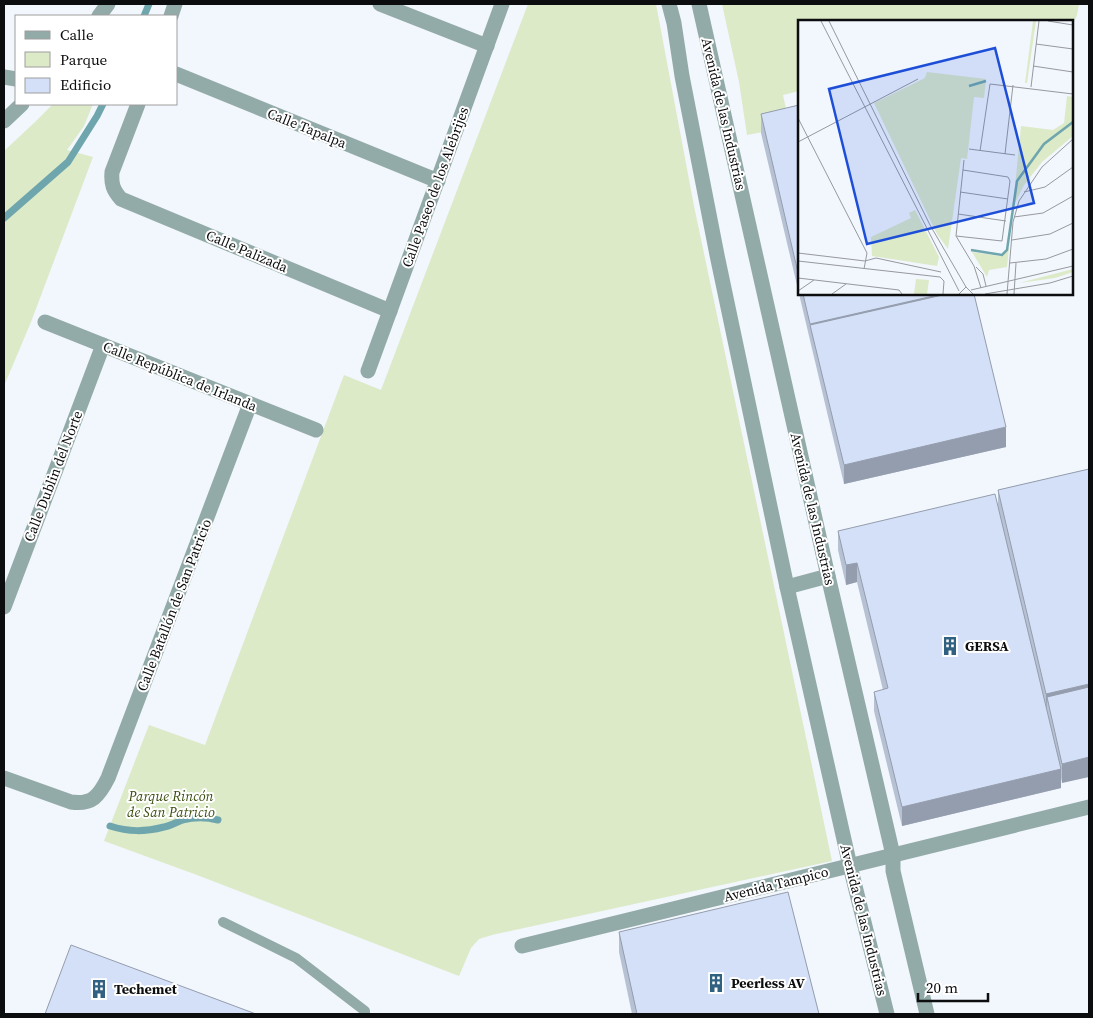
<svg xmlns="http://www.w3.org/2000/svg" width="1093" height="1018" font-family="'Source Serif 4',serif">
	<rect width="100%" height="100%" fill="#f2f6fd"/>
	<!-- green -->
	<g fill="#dceac8">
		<path d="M528 4H656L694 206 832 861 492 935 479 939 471 948 459 976 197 875 104 841 149 725 205 745 344 375 381 390Z"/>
		<path d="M722 4H1079L1077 15 1072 26V21H799V91L783 95 790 127 747 135 739 82Z"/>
		<path d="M53 104H93L84 126 67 150 93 157 31 322 4 386V151L34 123Z"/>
	</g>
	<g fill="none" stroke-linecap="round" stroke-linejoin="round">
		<!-- stream -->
		<g stroke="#6fa6ad" stroke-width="7">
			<path d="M144 16 149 4"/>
			<path d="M4 218 68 162 97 116 103 104"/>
			<path d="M110 826C129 832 144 832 164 827 171 826 176 822 183 820 194 817 206 817 218 820"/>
		</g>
		<!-- lane -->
		<path stroke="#93aba8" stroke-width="10" d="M223 922 296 958 365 1011V1014"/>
		<!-- street -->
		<g stroke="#93aba8" stroke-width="15">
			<path d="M380 4 487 46"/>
			<path d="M669 4 674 23 682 76 717 255 787 587 850 866 887 1014"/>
			<path d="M699 4 828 576 893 855V871L927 1014"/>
			<path d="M99 16 108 4"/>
			<path d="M171 16 175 4"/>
			<path d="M176 74 438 181"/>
			<path d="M4 77 16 79"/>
			<path d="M138 104 112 172C111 184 113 190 121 199L390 311"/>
			<path d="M4 121 22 104"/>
			<path d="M45 322 316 430"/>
			<path d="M368 371 502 4"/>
			<path d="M787 587 828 576"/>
			<path d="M4 607 103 345"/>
			<path d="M4 778 71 802C92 805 99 796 108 778L250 404"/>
			<path d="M522 946 1089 807"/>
		</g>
	</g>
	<!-- wall -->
	<g fill="#b6c1d4">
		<path d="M799 105V294H974L1006 447 844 484 761 133V114Z"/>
		<path d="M1089 469 1062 783 1061 778V788L902 826 874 711V692L883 690 857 582 846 585 838 550V531L998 506V490Z"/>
		<path d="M619 932 819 1014H632L619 952Z"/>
	</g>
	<!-- shaded-wall -->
	<g fill="#949dad">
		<path d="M942 294H973L810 325V344V324Z"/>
		<path d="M1006 427V447L844 484V465Z"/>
		<path d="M857 563V582L846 585V565Z"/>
		<path d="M1089 684V704L1047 697 1046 714V694Z"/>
		<path d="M1089 757V777L1062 783V764Z"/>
		<path d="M1061 769V788L902 826V807Z"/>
	</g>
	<!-- building -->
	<g fill="#d4e0f7" stroke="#949dad">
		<path d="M799 105V277L761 114Z"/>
		<path d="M803 294H942L810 324Z"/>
		<path d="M947 294H974L1006 427 844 465 810 325Z"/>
		<path d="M1089 469V684L1046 694 998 490Z"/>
		<path d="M995 494 1061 769 902 807 874 692 888 688 857 563 846 565 838 531Z"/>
		<path d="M1089 687V757L1062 764 1047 697Z"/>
		<path d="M788 892 819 1014H637L619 932Z"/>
		<path d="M71 945 256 1014H45Z"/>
	</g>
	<!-- icons -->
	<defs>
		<g id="building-bare" transform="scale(1.5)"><path d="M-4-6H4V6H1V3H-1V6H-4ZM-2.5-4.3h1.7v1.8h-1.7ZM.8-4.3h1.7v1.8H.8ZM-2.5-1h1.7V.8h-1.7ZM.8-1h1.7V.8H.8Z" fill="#316180" stroke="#fff" stroke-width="2.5" paint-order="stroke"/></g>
	</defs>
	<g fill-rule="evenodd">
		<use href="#building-bare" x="950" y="646"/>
		<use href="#building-bare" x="716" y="983"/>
		<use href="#building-bare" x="99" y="989"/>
	</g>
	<g text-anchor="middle" stroke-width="4" stroke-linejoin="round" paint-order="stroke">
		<!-- street labels -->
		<g font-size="14" fill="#0c0d0f" stroke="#fff">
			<text transform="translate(724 114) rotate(77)" y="5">Avenida de las Industrias</text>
			<text transform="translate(307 128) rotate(22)" y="5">Calle Tapalpa</text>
			<text transform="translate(435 187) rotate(-70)" y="5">Calle Paseo de los Alebrijes</text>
			<text transform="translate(247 251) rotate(23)" y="5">Calle Palizada</text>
			<text transform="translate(180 376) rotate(22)" y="5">Calle República de Irlanda</text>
			<text transform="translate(53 476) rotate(-69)" y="5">Calle Dublin del Norte</text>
			<text transform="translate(813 509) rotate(77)" y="5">Avenida de las Industrias</text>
			<text transform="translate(174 605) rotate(-69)" y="5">Calle Batallón de San Patricio</text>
			<text transform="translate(776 884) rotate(-14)" y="5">Avenida Tampico</text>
			<text transform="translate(864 920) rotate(76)" y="5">Avenida de las Industrias</text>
		</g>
		<!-- poi labels -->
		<g font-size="14" font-weight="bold" fill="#0c0d0f" stroke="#fff" text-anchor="start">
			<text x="965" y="651">GERSA</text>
			<text x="731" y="988">Peerless AV</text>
			<text x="114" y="994">Techemet</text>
		</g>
		<!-- park labels -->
		<g font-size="14" font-style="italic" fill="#3b4e10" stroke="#fff">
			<text x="171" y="801">Parque Rincón<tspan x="171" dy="16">de San Patricio</tspan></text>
		</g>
	</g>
	<!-- overview -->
	<g transform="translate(798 20)">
		<rect width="275" height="275" fill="#f2f6fd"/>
		<path d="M235 1H238L229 63H227ZM129 52 188 59 186 78 176 77 169 139 163 138 150 229 139 214 76 83 127 58ZM269 76 275 77V116L244 142 226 165 215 187 223 106 255 110 266 103ZM117 190 141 237 139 246 74 236 73 217 113 198 111 193ZM211 228 209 247 191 250 189 257 174 232 202 236ZM275 249V252L257 258 221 263ZM118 259 131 260 129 274H116Z" fill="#dceac8"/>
		<path fill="none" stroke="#6fa6ad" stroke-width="2.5" d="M171 66 188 61M173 230 204 235 209 230 219 161 246 124 275 102"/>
		<path fill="none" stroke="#96999e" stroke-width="1" d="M23 1 161 271M31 1 132 205 168 267M250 1 275 5M238 24 275 29M235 46 275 52M233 67 241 1M0 98 69 233 66 249M0 122 120 59M171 129 217 135M182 131 192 64 275 74M207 134 215 65M162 172 210 179M226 172 247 167 275 147M160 194 208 201M216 197 245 193 275 176M158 216 204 221 212 161 210 157 165 150M158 216 166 140M158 216 176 246 183 268M214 220 252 214 275 203M0 233 67 241 78 238 143 252M0 241 142 257 146 261 145 274M212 243 248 239 275 229M178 247 185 254 188 266M0 258 101 270 104 274M173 270 275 246M0 271 16 260M34 274 48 264M161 274 168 267 175 274M187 274 252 263 275 256M209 274 215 202 221 181 244 147 275 119M216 274 218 243"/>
		<path fill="#1d4ed8" fill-opacity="0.15" stroke="#1d4ed8" stroke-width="2.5" d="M197 28 236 183 69 224 31 69Z"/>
		<rect width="275" height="275" fill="none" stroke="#0c0d0f" stroke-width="2.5"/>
	</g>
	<!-- border -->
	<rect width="1093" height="1018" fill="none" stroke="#0c0d0f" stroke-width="10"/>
	<!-- legend -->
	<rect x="15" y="15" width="162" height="90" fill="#ffffff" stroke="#9e9e9f"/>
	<rect x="25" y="31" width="25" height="8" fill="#93aba8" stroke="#9e9e9f"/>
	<text x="60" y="40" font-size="15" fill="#0c0d0f">Calle</text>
	<rect x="25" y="52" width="25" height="15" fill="#dceac8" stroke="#9e9e9f"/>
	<text x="60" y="65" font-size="15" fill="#0c0d0f">Parque</text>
	<rect x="25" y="78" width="25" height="15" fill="#d4e0f7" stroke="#9e9e9f"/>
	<text x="60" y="90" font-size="15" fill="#0c0d0f">Edificio</text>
	<!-- scale -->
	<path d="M918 993v8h70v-8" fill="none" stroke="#0c0d0f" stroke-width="2.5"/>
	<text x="926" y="993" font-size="15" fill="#0c0d0f" stroke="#ffffff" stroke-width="4" paint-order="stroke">20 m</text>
</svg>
